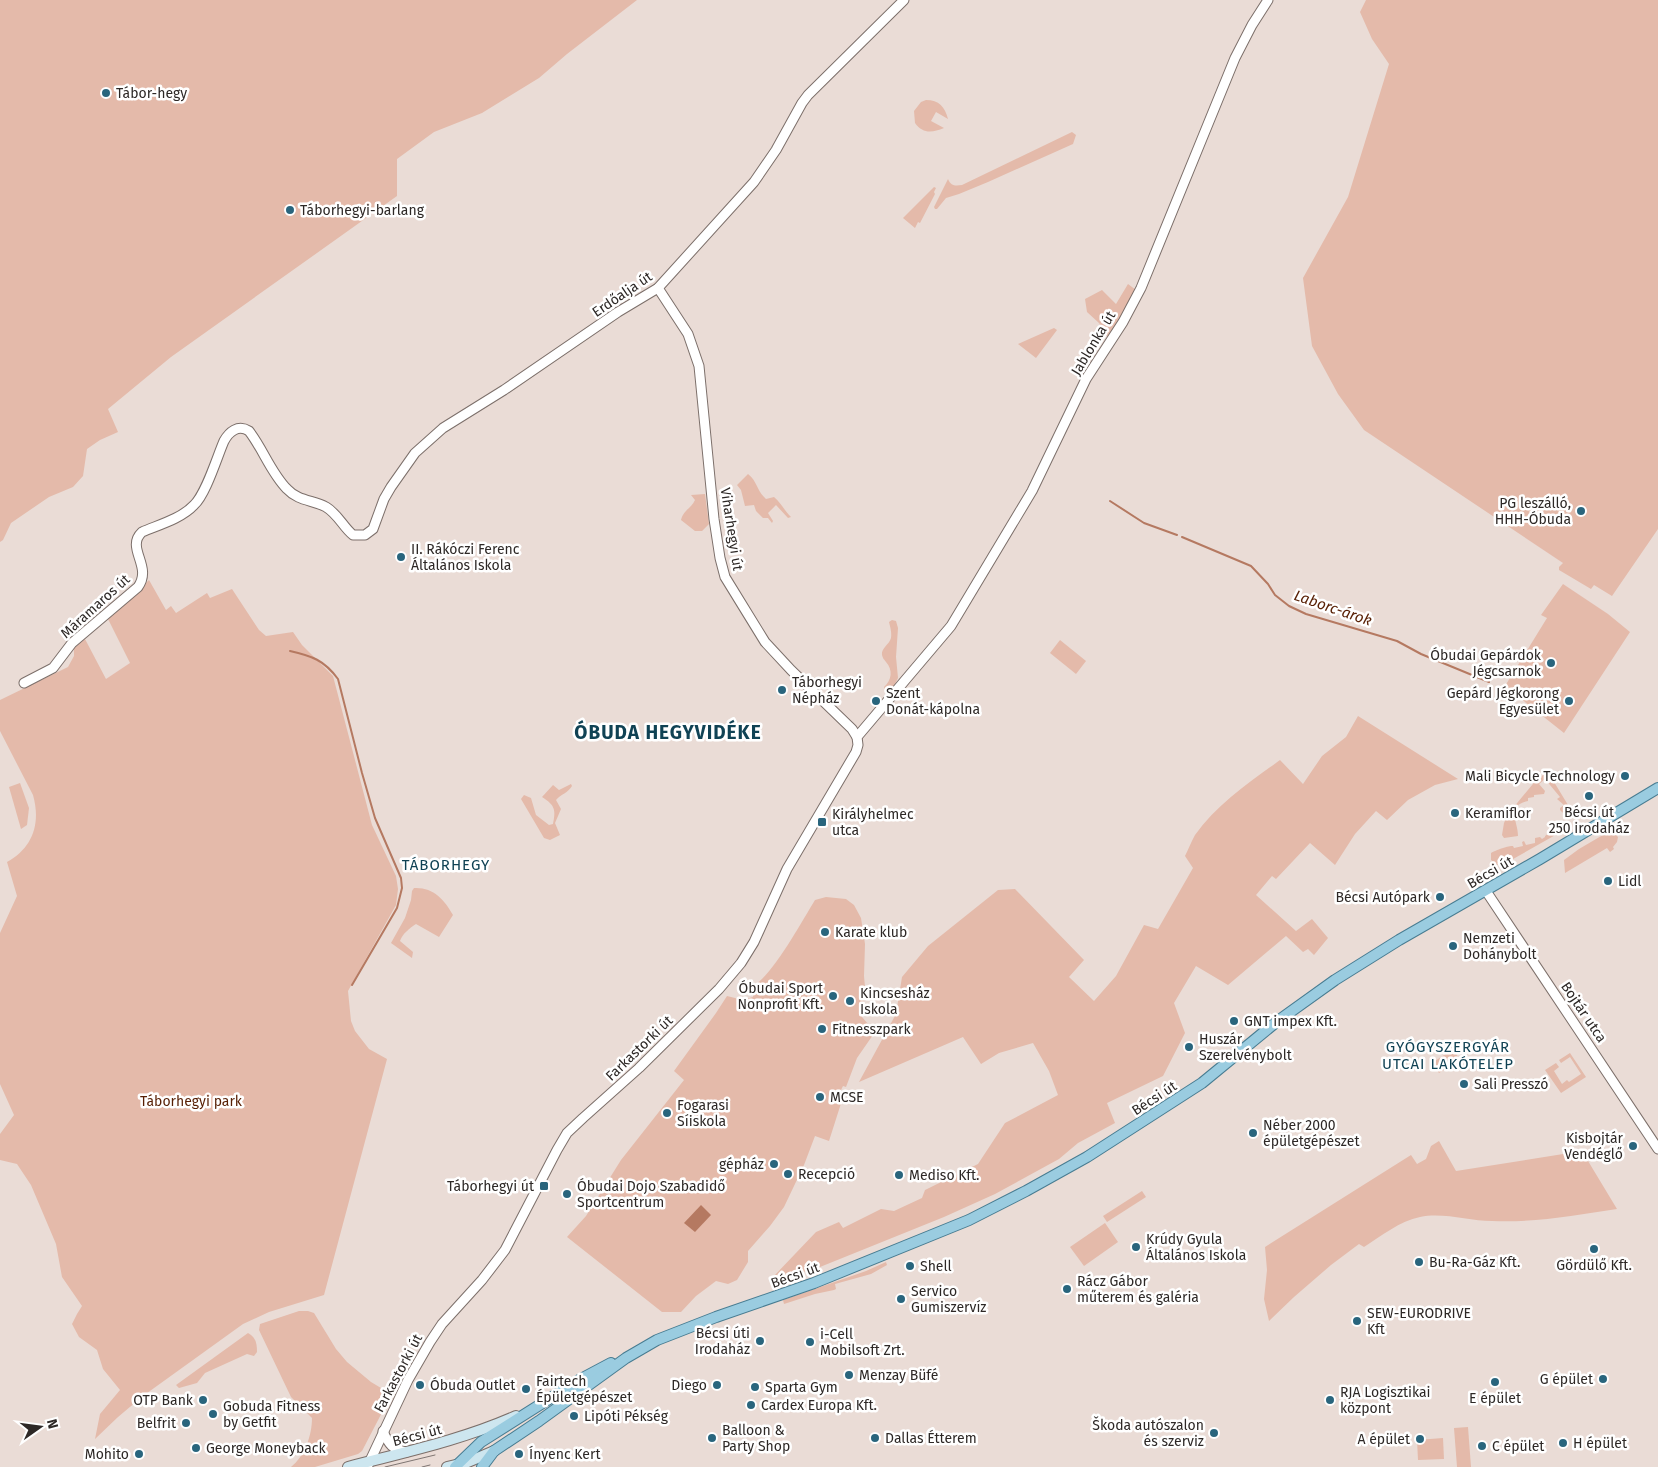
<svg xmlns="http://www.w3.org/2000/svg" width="1658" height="1467" font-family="'Fira Sans',sans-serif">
	<rect width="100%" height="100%" fill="#eadcd6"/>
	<!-- green -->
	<g fill="#e4baaa">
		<path d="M0 0H637L567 54 539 78 482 113 434 132 397 159V196L171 357 108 409 118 432 100 440 87 449 83 476 73 487 49 497 11 523 3 540 0 542Z"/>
		<path d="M1366 0H1658V529L1612 596 1594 585 1591 589 1559 570V567L1563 563 1364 430 1338 394 1312 346 1303 278 1348 197 1389 64 1372 39 1360 12Z"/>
		<path d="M926 100C939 100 945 107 948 119L936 112 931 121 944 128C932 133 923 134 915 123L914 111 921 102Z"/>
		<path d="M1072 132 1076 135 1073 144 988 182 959 194 946 198 937 209H935L934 207 948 179C951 186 955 186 962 185Z"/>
		<path d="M934 187 936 188 934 192 935 194 920 223 918 222 915 228 903 218Z"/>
		<path d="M1128 284 1136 290 1108 338 1099 323 1087 312 1085 299 1102 290 1116 304Z"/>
		<path d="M1054 328 1057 330 1036 358 1018 344Z"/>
		<path d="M748 474C758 482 756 490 766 499L774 497C781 503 784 510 791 517L788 518 776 505 768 513 773 521 772 523 768 518H763L756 511 754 505 745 506 741 490 737 485Z"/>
		<path d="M705 494 709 524 702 531H695L681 520C684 509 691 509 695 500L691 495Z"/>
		<path d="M149 580 166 610 171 606 176 613 207 593 210 598 232 589 259 630 266 636 293 632 302 645 333 676 372 825 396 876 398 889 396 905 348 991 351 1021 355 1031 369 1049 387 1059 324 1295 269 1312 243 1324 143 1396 118 1417 95 1439 100 1414 120 1390 103 1369 97 1350 79 1337 72 1324 77 1314 82 1306 62 1277 56 1244 31 1185 17 1164 0 1160V1134L14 1115 0 1084V933L17 896 7 862C33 848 41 823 33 795L0 731V700L68 667 74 656V648L85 639 106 679 130 663 108 619Z"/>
		<path d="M1563 584 1608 614 1630 632 1564 733 1505 686 1547 618 1541 615Z"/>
		<path d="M892 620 896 621 898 628 896 657 898 678 894 686 888 692 885 691 884 687C892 680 893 670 886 662 884 659 883 659 882 655 881 648 889 645 891 638 892 633 890 626 889 622Z"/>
		<path d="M1060 640 1086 661 1076 674 1050 653Z"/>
		<path d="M1358 716 1458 779 1435 785 1408 800 1387 820 1376 811 1355 834 1335 865 1310 843 1276 879 1272 876 1256 895 1296 931 1312 919 1328 938 1314 955 1308 949 1303 952 1286 936 1228 985 1196 966 1174 1003 1185 1033 1163 1076 1107 1103 1115 1123 1078 1143 1059 1159 995 1194 944 1217 820 1267 776 1280 774 1276 816 1232 839 1222 843 1228 881 1209 894 1211 922 1198 925 1190 978 1164 1005 1123 1058 1095 1049 1071 1033 1043 999 1053 981 1064 963 1037 859 1082 896 1014 902 977 928 946 998 890 1015 889 1084 960 1069 977 1094 1001 1116 976 1144 925 1158 929 1193 868 1185 856C1188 850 1191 842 1195 835 1217 804 1250 782 1280 760L1303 784 1322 756 1346 737Z"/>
		<path d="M1548 772 1568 805 1567 812 1564 814 1560 810V808L1564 805 1557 799 1560 797 1545 779 1539 784 1545 791 1544 794 1534 795V797L1528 798V801C1505 806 1518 821 1518 836L1504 838 1502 835 1504 823 1508 814 1537 779Z"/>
		<path d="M20 783 29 808 27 825 21 829 9 787Z"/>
		<path d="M571 784 572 786C568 793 561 794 556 800L561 809 555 823 560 835 550 840 544 838 521 799 524 795 531 798 536 815 549 825 553 824C556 810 555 805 542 797L553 785 559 790Z"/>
		<path d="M1563 823H1566L1568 825 1566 829 1506 863 1497 865 1491 860V853C1493 851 1510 845 1513 846L1514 848 1523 846 1522 842 1524 841 1526 845 1535 843V838L1540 837 1542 839 1545 837V836Z"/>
		<path d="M1608 832H1613L1618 837 1617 842 1613 847 1614 849 1610 852 1607 848 1565 873 1564 860 1579 849Z"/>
		<path d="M414 888C433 887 444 899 453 915L439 937 416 924C410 928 402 934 400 941L413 952 412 958 391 943 405 918 411 900 412 891Z"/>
		<path d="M826 897 846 899 854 905 861 918 865 944 864 976 865 987 862 1017 875 1032 857 1058 846 1087 843 1086 840 1092 844 1094 829 1141 815 1136 804 1165 784 1207 770 1226 748 1251V1262L737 1280 728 1284 716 1281 696 1296 681 1312H662L567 1237 586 1216 621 1160 684 1080 674 1071 716 1013 727 996 743 1000 753 997V986C773 975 802 921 815 900Z"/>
		<path d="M1453 1049 1460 1060 1439 1073 1432 1063Z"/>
		<path d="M1570 1053 1586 1077 1561 1093 1545 1070 1556 1063 1559 1067 1554 1071 1562 1084 1567 1080 1569 1082 1581 1074 1570 1057 1561 1063 1559 1060Z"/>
		<path d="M1439 1141 1456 1171 1582 1151 1617 1209C1576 1215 1535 1223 1492 1221 1469 1221 1443 1212 1420 1217 1400 1221 1381 1236 1364 1247L1359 1244 1331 1265 1294 1297 1269 1321 1264 1299 1267 1270 1265 1247 1411 1155 1417 1164 1426 1159 1431 1146Z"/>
		<path d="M1142 1191 1146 1197 1107 1222 1103 1216Z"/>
		<path d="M1105 1223 1118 1242 1084 1266 1070 1247Z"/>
		<path d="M886 1262 887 1265 871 1274 835 1284 836 1289 834 1290 815 1294 784 1304 783 1300 866 1271Z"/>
		<path d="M299 1311H308L314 1313 336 1349 347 1362 371 1382 386 1391 389 1395V1399L362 1451 358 1454 315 1467H291C305 1456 312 1435 312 1418L291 1397 259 1330 260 1324Z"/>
		<path d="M248 1333C256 1337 257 1344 257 1352L254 1356 247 1354 205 1373 197 1383 179 1388 176 1385Z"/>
		<path d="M1468 1427 1471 1467H1457L1454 1428Z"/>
		<path d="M1443 1438 1444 1459 1418 1460 1417 1440Z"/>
	</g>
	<!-- water -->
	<path fill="#b57961" d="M701 1205 711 1215 695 1232 684 1223Z"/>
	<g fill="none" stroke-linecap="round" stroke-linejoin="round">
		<!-- stream -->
		<g stroke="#b57961" stroke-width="2">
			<path d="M1110 501 1144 523 1177 535"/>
			<path d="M1182 537 1251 566 1268 584 1275 595 1289 606 1306 614 1397 641 1421 654 1489 682"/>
			<path d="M290 651C312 656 324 660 338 679L362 773 375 818 401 878 402 888 397 908 352 985"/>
		</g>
		<!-- tertiary casing -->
		<g stroke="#7c6f6a" stroke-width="11">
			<g id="tertiary">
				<path d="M658 288 688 334 699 366 714 519 720 558 725 577 765 642 791 670 852 729 857 737"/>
				<path d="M24 683 53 668 72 643 138 587C153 566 125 548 142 532 158 525 181 519 194 505 206 494 217 457 224 441 229 432 238 424 249 431 263 449 271 473 287 489 298 501 313 500 326 507 338 514 343 527 353 535H365L373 529 384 499 391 487 415 453 443 428 504 390 618 312 658 288 754 182 776 150 802 103 808 95 904 0"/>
				<path d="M1486 891 1658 1149"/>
				<path d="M383 1431C388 1444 393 1450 407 1452"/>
				<path d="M368 1465 408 1380 430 1342 442 1324 482 1280 505 1250 557 1150 567 1133 583 1118 639 1068 719 989 741 963 754 942 787 869 856 752 858 745 857 737 951 626 1032 491 1086 379 1123 322 1141 288 1235 58 1252 25 1268 0"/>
			</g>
		</g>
		<!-- secondary casing -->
		<g stroke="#7c6f6a" stroke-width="12">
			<g id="secondary">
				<path d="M348 1467C405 1452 462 1440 516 1416"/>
				<path d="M447 1467 468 1462 494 1451"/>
			</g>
		</g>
		<!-- primary casing -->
		<g stroke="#487c91" stroke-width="12">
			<g id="primary">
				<path d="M455 1467 481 1442 579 1380 611 1363"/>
				<path d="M482 1467 494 1451 539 1421 626 1358 657 1340 716 1317 814 1283 969 1220 1026 1191 1087 1157 1202 1083 1275 1023 1335 980 1399 940 1540 859 1658 788"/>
			</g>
		</g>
		<!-- tertiary -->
		<use href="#tertiary" stroke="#fff" stroke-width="9"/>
		<!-- secondary -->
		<use href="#secondary" stroke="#cde6ef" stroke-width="10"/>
		<!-- primary -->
		<use href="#primary" stroke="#9acce0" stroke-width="10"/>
		<!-- tram -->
		<g stroke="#7e7572" stroke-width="1">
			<path d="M385 1467 435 1455"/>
			<path d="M422 1467 430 1465"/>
		</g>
	</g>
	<!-- markers -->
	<g fill="#29657d" stroke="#fff" stroke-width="2">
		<circle cx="106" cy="93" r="5"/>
		<circle cx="290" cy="210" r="5"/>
		<circle cx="1581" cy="511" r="5"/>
		<circle cx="401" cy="557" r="5"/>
		<circle cx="1551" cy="663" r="5"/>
		<circle cx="782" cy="690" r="5"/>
		<circle cx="876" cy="701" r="5"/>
		<circle cx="1569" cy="701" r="5"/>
		<circle cx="1625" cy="776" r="5"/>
		<circle cx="1589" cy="796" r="5"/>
		<circle cx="1455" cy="813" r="5"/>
		<rect x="817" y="817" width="10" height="10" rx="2.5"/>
		<circle cx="1608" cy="881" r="5"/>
		<circle cx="1440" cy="897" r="5"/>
		<circle cx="825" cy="932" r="5"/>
		<circle cx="1453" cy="946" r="5"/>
		<circle cx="833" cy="996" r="5"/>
		<circle cx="850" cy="1001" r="5"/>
		<circle cx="1234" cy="1021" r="5"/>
		<circle cx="822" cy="1029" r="5"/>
		<circle cx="1189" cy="1047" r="5"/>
		<circle cx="1464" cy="1084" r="5"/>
		<circle cx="820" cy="1097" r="5"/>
		<circle cx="667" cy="1113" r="5"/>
		<circle cx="1253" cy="1133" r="5"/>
		<circle cx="1633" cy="1146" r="5"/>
		<circle cx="774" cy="1164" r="5"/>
		<circle cx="788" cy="1174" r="5"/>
		<circle cx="899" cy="1175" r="5"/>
		<rect x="539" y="1181" width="10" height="10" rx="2.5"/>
		<circle cx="567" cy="1194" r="5"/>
		<circle cx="1136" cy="1247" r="5"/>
		<circle cx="1594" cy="1249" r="5"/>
		<circle cx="1419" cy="1262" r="5"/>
		<circle cx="910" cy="1266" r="5"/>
		<circle cx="1067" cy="1289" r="5"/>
		<circle cx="901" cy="1299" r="5"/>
		<circle cx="1357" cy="1321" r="5"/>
		<circle cx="760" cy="1341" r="5"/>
		<circle cx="810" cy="1342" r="5"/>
		<circle cx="849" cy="1375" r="5"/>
		<circle cx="1603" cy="1379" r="5"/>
		<circle cx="1495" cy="1382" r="5"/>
		<circle cx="420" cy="1385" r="5"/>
		<circle cx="717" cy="1385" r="5"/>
		<circle cx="755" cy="1387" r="5"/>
		<circle cx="526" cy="1389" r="5"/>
		<circle cx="203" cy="1400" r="5"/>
		<circle cx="1330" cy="1400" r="5"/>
		<circle cx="751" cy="1405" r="5"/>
		<circle cx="213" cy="1414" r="5"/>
		<circle cx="574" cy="1416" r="5"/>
		<circle cx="186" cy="1423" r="5"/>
		<circle cx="1214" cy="1433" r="5"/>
		<circle cx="712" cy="1438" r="5"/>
		<circle cx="875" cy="1438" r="5"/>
		<circle cx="1420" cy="1439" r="5"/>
		<circle cx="1563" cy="1443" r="5"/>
		<circle cx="1482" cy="1446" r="5"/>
		<circle cx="196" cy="1448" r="5"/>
		<circle cx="139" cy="1454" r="5"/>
		<circle cx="519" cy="1454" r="5"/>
	</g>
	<g text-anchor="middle" stroke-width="5" stroke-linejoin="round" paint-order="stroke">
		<!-- poi labels -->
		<g font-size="14" fill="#2d2826" stroke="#fff" text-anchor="start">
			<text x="116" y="98">Tábor-hegy</text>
			<text x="300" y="215">Táborhegyi-barlang</text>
			<text x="1571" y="508" text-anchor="end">PG leszálló,<tspan x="1571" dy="16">HHH-Óbuda</tspan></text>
			<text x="411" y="554">II. Rákóczi Ferenc<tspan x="411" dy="16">Általános Iskola</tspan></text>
			<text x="1541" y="660" text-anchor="end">Óbudai Gepárdok<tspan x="1541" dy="16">Jégcsarnok</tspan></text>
			<text x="792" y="687">Táborhegyi<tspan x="792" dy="16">Népház</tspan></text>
			<text x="886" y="698">Szent<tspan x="886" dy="16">Donát-kápolna</tspan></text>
			<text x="1559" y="698" text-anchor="end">Gepárd Jégkorong<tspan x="1559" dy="16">Egyesület</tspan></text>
			<text x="1615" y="781" text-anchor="end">Mali Bicycle Technology</text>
			<text x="1589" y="817" text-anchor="middle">Bécsi út<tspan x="1589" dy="16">250 irodaház</tspan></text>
			<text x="1465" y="818">Keramiflor</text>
			<text x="832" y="819">Királyhelmec<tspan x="832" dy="16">utca</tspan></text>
			<text x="1618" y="886">Lidl</text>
			<text x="1430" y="902" text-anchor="end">Bécsi Autópark</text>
			<text x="835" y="937">Karate klub</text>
			<text x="1463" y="943">Nemzeti<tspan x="1463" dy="16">Dohánybolt</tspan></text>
			<text x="823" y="993" text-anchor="end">Óbudai Sport<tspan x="823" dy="16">Nonprofit Kft.</tspan></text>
			<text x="860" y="998">Kincsesház<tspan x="860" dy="16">Iskola</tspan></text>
			<text x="1244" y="1026">GNT impex Kft.</text>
			<text x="832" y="1034">Fitnesszpark</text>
			<text x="1199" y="1044">Huszár<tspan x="1199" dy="16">Szerelvénybolt</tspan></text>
			<text x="1474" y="1089">Sali Presszó</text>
			<text x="830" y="1102">MCSE</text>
			<text x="677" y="1110">Fogarasi<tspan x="677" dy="16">Síiskola</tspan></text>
			<text x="1263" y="1130">Néber 2000<tspan x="1263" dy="16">épületgépészet</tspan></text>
			<text x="1623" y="1143" text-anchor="end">Kisbojtár<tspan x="1623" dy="16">Vendéglő</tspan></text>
			<text x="764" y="1169" text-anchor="end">gépház</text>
			<text x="798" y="1179">Recepció</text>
			<text x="909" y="1180">Mediso Kft.</text>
			<text x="534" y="1191" text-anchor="end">Táborhegyi út</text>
			<text x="577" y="1191">Óbudai Dojo Szabadidő<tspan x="577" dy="16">Sportcentrum</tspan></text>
			<text x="1146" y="1244">Krúdy Gyula<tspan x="1146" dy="16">Általános Iskola</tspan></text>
			<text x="1429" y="1267">Bu-Ra-Gáz Kft.</text>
			<text x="1594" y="1270" text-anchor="middle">Gördülő Kft.</text>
			<text x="920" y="1271">Shell</text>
			<text x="1077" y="1286">Rácz Gábor<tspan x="1077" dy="16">műterem és galéria</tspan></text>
			<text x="911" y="1296">Servico<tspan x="911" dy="16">Gumiszervíz</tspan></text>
			<text x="1367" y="1318">SEW-EURODRIVE<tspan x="1367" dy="16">Kft</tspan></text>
			<text x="750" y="1338" text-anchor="end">Bécsi úti<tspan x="750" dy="16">Irodaház</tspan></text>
			<text x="820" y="1339">i-Cell<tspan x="820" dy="16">Mobilsoft Zrt.</tspan></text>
			<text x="859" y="1380">Menzay Büfé</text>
			<text x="1593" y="1384" text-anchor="end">G épület</text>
			<text x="536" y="1386">Fairtech<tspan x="536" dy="16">Épületgépészet</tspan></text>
			<text x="430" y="1390">Óbuda Outlet</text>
			<text x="707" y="1390" text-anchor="end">Diego</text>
			<text x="765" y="1392">Sparta Gym</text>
			<text x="1340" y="1397">RJA Logisztikai<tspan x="1340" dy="16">központ</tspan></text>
			<text x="1495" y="1403" text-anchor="middle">E épület</text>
			<text x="193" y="1405" text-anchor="end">OTP Bank</text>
			<text x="761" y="1410">Cardex Europa Kft.</text>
			<text x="223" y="1411">Gobuda Fitness<tspan x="223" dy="16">by Getfit</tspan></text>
			<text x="584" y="1421">Lipóti Pékség</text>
			<text x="176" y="1428" text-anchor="end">Belfrit</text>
			<text x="1204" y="1430" text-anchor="end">Škoda autószalon<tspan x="1204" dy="16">és szerviz</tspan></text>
			<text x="722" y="1435">Balloon &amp;<tspan x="722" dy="16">Party Shop</tspan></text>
			<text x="885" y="1443">Dallas Étterem</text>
			<text x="1410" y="1444" text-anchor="end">A épület</text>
			<text x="1573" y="1448">H épület</text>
			<text x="1492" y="1451">C épület</text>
			<text x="206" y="1453">George Moneyback</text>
			<text x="129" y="1459" text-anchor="end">Mohito</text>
			<text x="529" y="1459">Ínyenc Kert</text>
		</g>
		<!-- street labels -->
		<g font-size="14" fill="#2d2826" stroke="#fff">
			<text transform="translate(622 294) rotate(-34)" y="5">Erdőalja út</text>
			<text transform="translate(1093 343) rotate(-59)" y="5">Jablonka út</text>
			<text transform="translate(732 529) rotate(81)" y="5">Viharhegyi út</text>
			<text transform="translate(95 606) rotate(-42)" y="5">Máramaros út</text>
			<text transform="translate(1490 872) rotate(-30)" y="5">Bécsi út</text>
			<text transform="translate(1584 1012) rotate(56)" y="5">Bojtár utca</text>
			<text transform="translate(639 1048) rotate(-44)" y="5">Farkastorki út</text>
			<text transform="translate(1154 1098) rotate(-33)" y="5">Bécsi út</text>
			<text transform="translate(795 1275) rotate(-20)" y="5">Bécsi út</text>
			<text transform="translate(398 1373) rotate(-62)" y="5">Farkastorki út</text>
			<text transform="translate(417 1435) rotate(-15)" y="5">Bécsi út</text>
		</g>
		<!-- park labels -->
		<g font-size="14" fill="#571f04" stroke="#fff">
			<text x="191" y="1106">Táborhegyi park</text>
		</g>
		<!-- water labels -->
		<g font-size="15" font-style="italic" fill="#5a2207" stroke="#fff">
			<text transform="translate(1333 608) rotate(19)" y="5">Laborc-árok</text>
		</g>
		<!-- neighbourhood labels -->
		<g font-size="15" letter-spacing="1" fill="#104254" stroke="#fff">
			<text x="446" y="870">TÁBORHEGY</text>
			<text x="1448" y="1052">GYÓGYSZERGYÁR<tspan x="1448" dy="17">UTCAI LAKÓTELEP</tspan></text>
		</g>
		<!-- district labels -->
		<g font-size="19" font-weight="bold" letter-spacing="1" fill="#104254" stroke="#fff">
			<text x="668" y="739">ÓBUDA HEGYVIDÉKE</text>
		</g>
	</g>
	<!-- north arrow -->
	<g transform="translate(40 1427) rotate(76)" stroke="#ffffff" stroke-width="4" paint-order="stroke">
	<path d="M0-4L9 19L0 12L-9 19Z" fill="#2d2826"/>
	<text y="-8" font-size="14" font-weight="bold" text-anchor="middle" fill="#2d2826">N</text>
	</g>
</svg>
